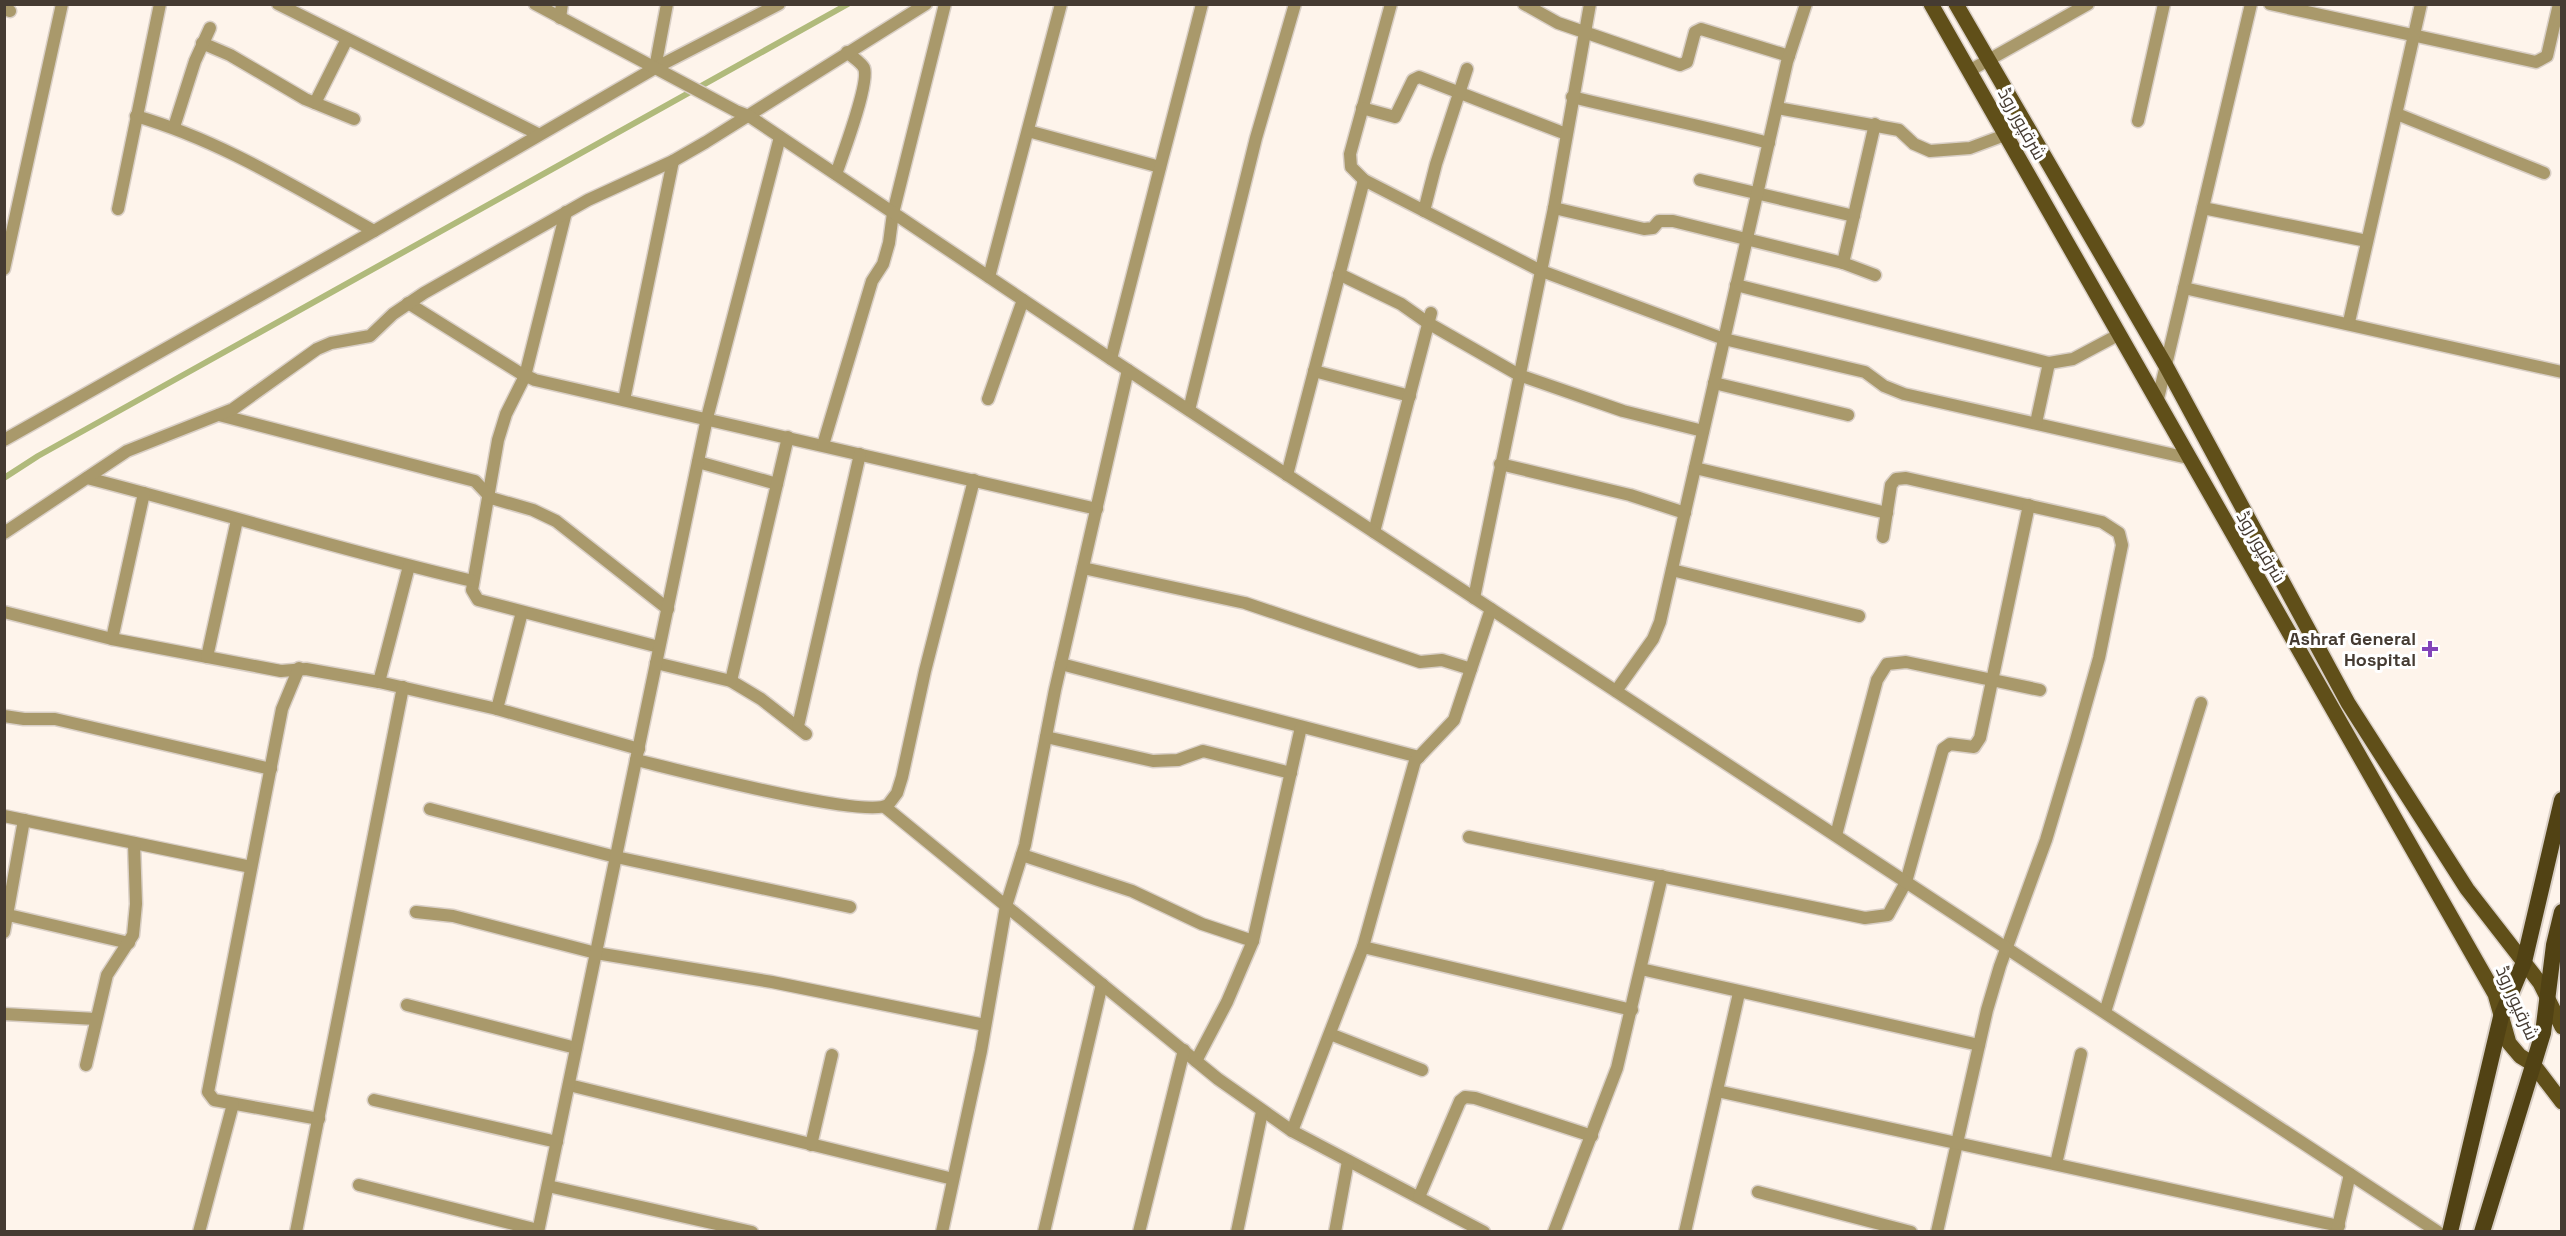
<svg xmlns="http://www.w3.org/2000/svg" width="2566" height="1236" font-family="'Space Grotesk',Cairo,sans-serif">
	<rect width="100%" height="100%" fill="#fef4eb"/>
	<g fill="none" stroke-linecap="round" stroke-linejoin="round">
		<!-- stream -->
		<path stroke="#b0ba7b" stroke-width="6" d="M4 478 38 456 848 4"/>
		<!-- minor casing -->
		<g stroke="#d9cfc6" stroke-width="15">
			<g id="minor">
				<path d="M278 4 538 134"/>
				<path d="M1391 4 1350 154 1351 167 1364 180 1539 270 1724 339 1865 372 1884 386 1904 394 2188 458"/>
				<path d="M1524 4 1558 23 1680 65 1687 62 1695 32 1701 29 1789 56"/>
				<path d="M2270 4 2536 62 2547 56 2559 4"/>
				<path d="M4 9 10 11"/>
				<path d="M560 18 562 4"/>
				<path d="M202 43 230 55 305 99 354 119"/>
				<path d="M655 68 667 4"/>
				<path d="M1969 71 2088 4"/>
				<path d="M1572 97C1638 113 1703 126 1769 143"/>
				<path d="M315 103 347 39"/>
				<path d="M1362 108 1395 117 1413 80 1419 77 1566 134"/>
				<path d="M1777 108 1899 130 1914 144 1930 151 1970 148 2005 135"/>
				<path d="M2397 114 2544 173"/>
				<path d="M136 116C222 141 296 188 374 231"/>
				<path d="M2138 121 2164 4"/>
				<path d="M174 127 195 61 210 28"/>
				<path d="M1028 131 1160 167"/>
				<path d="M836 174C842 157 870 82 864 68 861 62 852 57 847 52"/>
				<path d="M1700 180 1854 216"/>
				<path d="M1554 208 1644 229 1653 228 1659 221H1673L1843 263 1875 275"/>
				<path d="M2203 208 2367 241"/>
				<path d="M118 209 160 4"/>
				<path d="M1424 211 1436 164 1467 69"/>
				<path d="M566 212 525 376 506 414 498 440 472 590 478 600 659 647"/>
				<path d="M1843 263 1875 124"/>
				<path d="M4 269 62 4"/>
				<path d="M1339 274 1401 304 1428 323 1519 375 1623 411 1703 431"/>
				<path d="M989 277 1061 4"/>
				<path d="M1736 285 2049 363 2073 359 2118 335"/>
				<path d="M2184 288 2562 372"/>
				<path d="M408 303 520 373 535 380 1097 509"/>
				<path d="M2349 322 2421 4"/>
				<path d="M1111 359 1202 4"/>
				<path d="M1314 371 1410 396"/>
				<path d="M1714 383 1848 415"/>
				<path d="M988 399 1023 300"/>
				<path d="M624 400 673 161"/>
				<path d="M2157 403 2251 4"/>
				<path d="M1189 410 1256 138 1295 4"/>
				<path d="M219 415 475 481 491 498 533 510 556 521 668 609"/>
				<path d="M2036 423 2049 363"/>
				<path d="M4 440 374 231 655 68 779 4"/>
				<path d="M823 445 872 281 883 264 889 243 893 213 945 4"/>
				<path d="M698 462 777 484"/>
				<path d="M1500 464 1630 495 1685 513"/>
				<path d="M1695 468 1887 513"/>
				<path d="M1287 475 1364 180"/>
				<path d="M87 478C216 511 343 551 473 581"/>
				<path d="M1374 532 1431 313"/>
				<path d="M4 533 127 451 233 409 317 349 331 343 370 336 393 314 424 293 588 200 673 161 706 142 926 4"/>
				<path d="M1883 537 1891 485 1896 479 1906 478 2102 522 2119 533 2122 545 2099 658 2076 740 2046 840 2000 966 1987 1010 1937 1232"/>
				<path d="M1083 568 1245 603 1420 662 1442 660 1471 669"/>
				<path d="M1672 570 1859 616"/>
				<path d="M1474 598 1554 208 1590 4"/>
				<path d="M4 612 112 639 281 671 306 669 379 682 497 709 639 749"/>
				<path d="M112 639 144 493"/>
				<path d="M207 657 237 520"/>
				<path d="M656 663 731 681 761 699 806 734"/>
				<path d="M1061 664 1419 757"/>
				<path d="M299 668 282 709 208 1092 214 1100 319 1119"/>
				<path d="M731 681 788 437"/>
				<path d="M379 682 409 566"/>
				<path d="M1616 691 1653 639 1660 622 1787 62 1806 4"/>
				<path d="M497 709 522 612"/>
				<path d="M4 716 24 719H55L271 769"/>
				<path d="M798 726 860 454"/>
				<path d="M1046 737 1153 761 1178 760 1203 751 1291 773"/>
				<path d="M636 760C674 769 864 819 888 805L897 793 902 777 925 671 974 480"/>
				<path d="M885 807 1218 1079 1292 1131 1484 1232"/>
				<path d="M430 809 616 857 850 907"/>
				<path d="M4 816 251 867"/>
				<path d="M1836 835 1877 680 1887 664 1906 662 2040 690"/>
				<path d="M1469 837 1865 918 1888 915 1906 882 1943 749 1950 744 1974 747 1980 738 2029 505"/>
				<path d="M1022 855 1132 891 1202 924 1253 941"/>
				<path d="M416 912 453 916 596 953 772 982 985 1025"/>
				<path d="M4 914 129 943"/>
				<path d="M4 932 24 820"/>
				<path d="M1363 947 1632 1010"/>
				<path d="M1641 969 1979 1045"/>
				<path d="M407 1005 576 1048"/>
				<path d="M2105 1012 2201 703"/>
				<path d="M4 1014 96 1019"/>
				<path d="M1330 1034 1422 1070"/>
				<path d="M1196 1061 1227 1002 1253 941 1301 727"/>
				<path d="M86 1065 107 975 133 935 136 904 134 843"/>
				<path d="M569 1085 953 1179"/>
				<path d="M1717 1091 2339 1226"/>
				<path d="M374 1100 557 1142"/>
				<path d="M1292 1131 1363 947 1415 761 1454 720 1491 609"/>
				<path d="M811 1145 832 1055"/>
				<path d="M2056 1164 2081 1054"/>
				<path d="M359 1185 538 1230"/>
				<path d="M548 1186 752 1232"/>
				<path d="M1758 1192 1911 1232"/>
				<path d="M1419 1197 1460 1101 1465 1097 1475 1098 1592 1136"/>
				<path d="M2337 1231 2350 1174"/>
				<path d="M199 1232 233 1104"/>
				<path d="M296 1232 403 687"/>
				<path d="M538 1232 707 418 780 137"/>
				<path d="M942 1232 981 1051 1006 906 1025 845 1055 690 1128 370"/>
				<path d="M1044 1232 1102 984"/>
				<path d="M1139 1232 1184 1050"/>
				<path d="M1237 1232 1262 1112"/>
				<path d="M1335 1232 1348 1161"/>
				<path d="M1554 1232 1617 1068 1662 876"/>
				<path d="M1685 1232 1739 993"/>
			</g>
		</g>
		<!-- tertiary casing -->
		<g stroke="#d9cfc6" stroke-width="15">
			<path id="tertiary" d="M535 4 736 111 749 116 1111 359 2438 1232"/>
		</g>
		<!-- primary casing -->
		<g stroke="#d9cfc6" stroke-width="18">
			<g id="primary">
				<path d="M1931 4 2495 994 2509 1043 2520 1056 2533 1064 2562 1102"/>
				<path d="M1956 4 2166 366 2348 703 2467 889 2540 983 2562 1027"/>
			</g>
		</g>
		<!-- trunk casing -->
		<g stroke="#d9cfc6" stroke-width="20">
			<g id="trunk">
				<path d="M2450 1232 2501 1017 2524 962 2562 800"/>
				<path d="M2482 1232 2543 1033 2554 945 2562 912"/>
			</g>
		</g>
		<!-- minor -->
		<use href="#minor" stroke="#a9996b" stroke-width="12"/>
		<!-- tertiary -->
		<use href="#tertiary" stroke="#a9996b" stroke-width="12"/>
		<!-- primary -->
		<use href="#primary" stroke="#604f19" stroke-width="15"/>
		<!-- trunk -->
		<use href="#trunk" stroke="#514214" stroke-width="16"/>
	</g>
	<!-- markers -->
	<path fill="#8344b9" stroke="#fff" stroke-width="2" d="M2427 640h6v6h6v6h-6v6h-6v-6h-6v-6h6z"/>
	<g text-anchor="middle" stroke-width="6" stroke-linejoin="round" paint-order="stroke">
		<!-- street labels -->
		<g font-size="18" fill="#453b32" stroke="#fff">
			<text transform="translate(2022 124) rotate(61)" y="6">شرقپور روڈ</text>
			<text transform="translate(2261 547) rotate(60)" y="6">شرقپور روڈ</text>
			<text transform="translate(2517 1003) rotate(66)" y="6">شرقپور روڈ</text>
		</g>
		<!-- poi labels -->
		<g font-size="18" font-weight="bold" fill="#453b32" stroke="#fff" text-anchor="end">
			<text x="2416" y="645">Ashraf General<tspan x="2416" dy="21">Hospital</tspan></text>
		</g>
	</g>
	<!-- border -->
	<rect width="2566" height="1236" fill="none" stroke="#453b32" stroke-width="12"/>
</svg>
